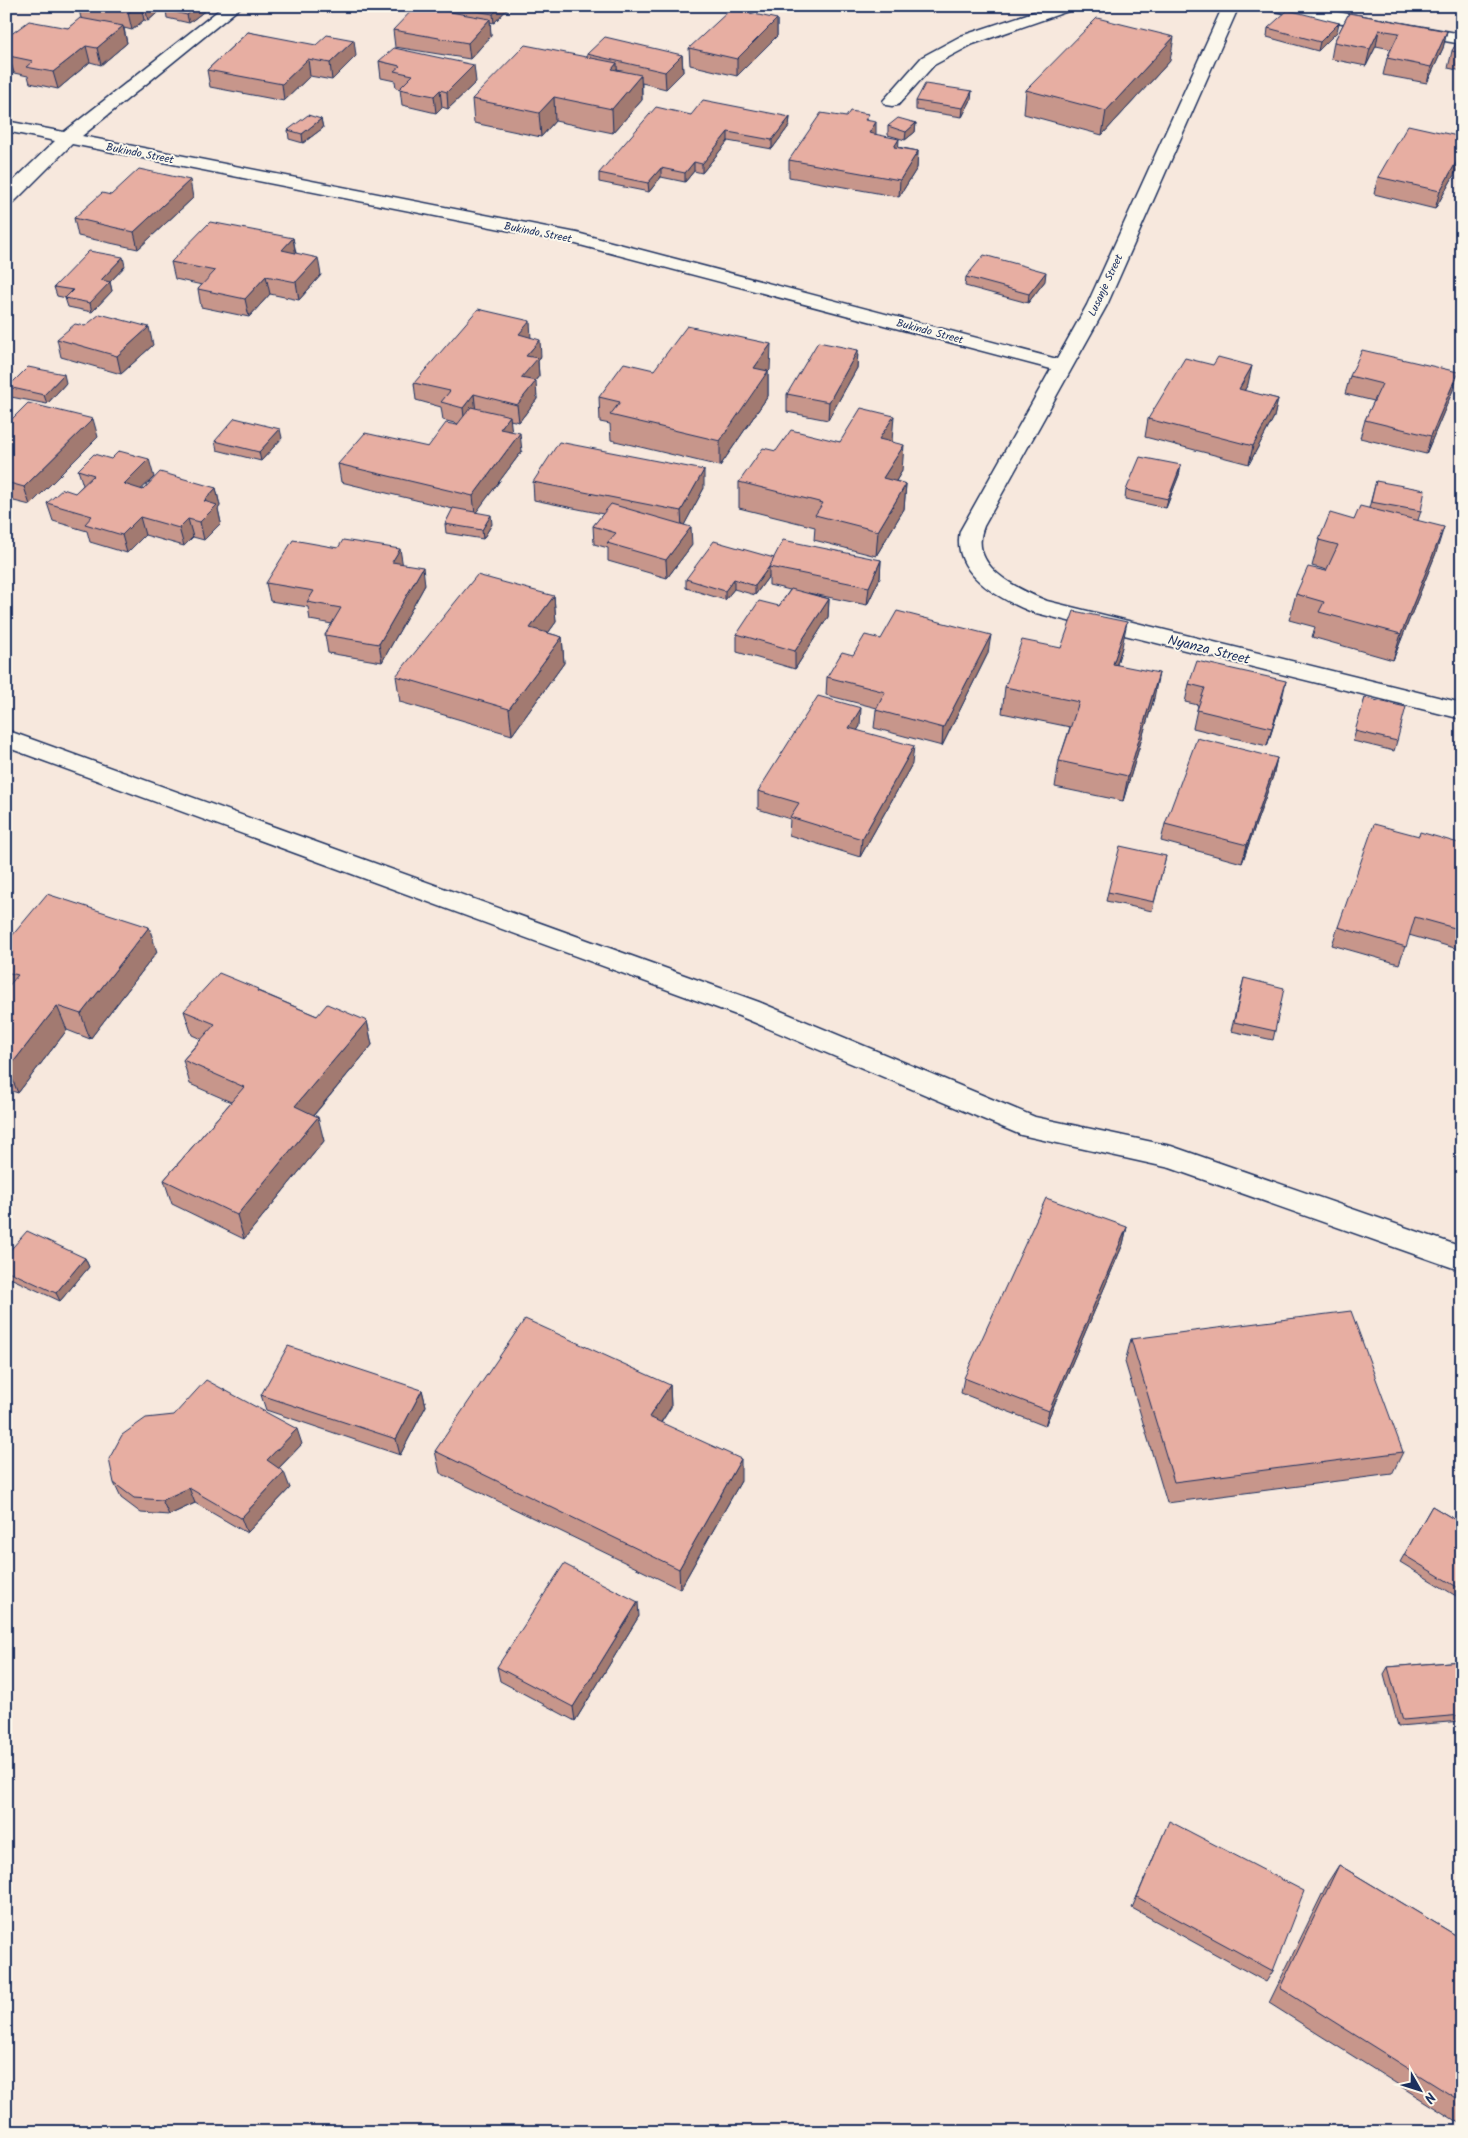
<svg xmlns="http://www.w3.org/2000/svg" width="1468" height="2138" font-family="Kalam,sans-serif">
	<rect width="100%" height="100%" fill="#f7e8dd"/>
	<filter id="ink" filterUnits="userSpaceOnUse"><feTurbulence type="fractalNoise" baseFrequency=".02" numOctaves="2"/><feDisplacementMap in="SourceGraphic" scale="10" xChannelSelector="R" yChannelSelector="G"/><feConvolveMatrix kernelMatrix="1 2 1 2 8 2 1 2 1" color-interpolation-filters="sRGB"/></filter>
	<g filter="url(#ink)">
		<g fill="none" stroke-linecap="round" stroke-linejoin="round">
			<!-- minor casing -->
			<g stroke="#1b2f5e" stroke-width="3">
				<g id="minor">
					<path d="M224 6H242L82 136 577 233 1057 359 1087 305 1223 6H1239L1107 305 984 526C967 567 1018 589 1047 601L1462 703V719L1032 612C1000 599 951 574 960 531L1051 369 576 244 72 144 13 203 6 204V188L55 141 6 131V121L64 132Z"/>
					<path d="M1051 6H1076L1074 9 973 44 934 65 898 105 892 106 886 105 883 101 922 57 961 36Z"/>
					<path d="M1266 6H1303L1462 34V44L1274 11 1268 9Z"/>
					<path d="M6 730 759 1002 1035 1117 1171 1146 1462 1247V1271L1170 1168 1021 1135 739 1016 6 747Z"/>
				</g>
			</g>
			<!-- minor -->
			<use href="#minor" fill="#fbf7ec" fill-rule="evenodd"/>
		</g>
		<!-- wall -->
		<g fill="#c7968b" stroke="#1b2f5e">
			<path d="M78 6H165L148 21 144 20 132 30 124 28 127 43 101 65 90 62 58 89 30 83 28 76 14 73 6 79V38L68 28 81 18Z"/>
			<path d="M170 6H211L189 23 167 18 166 10Z"/>
			<path d="M431 6H510L494 23 490 22 491 36 470 59 395 47 393 30 431 9Z"/>
			<path d="M1349 13 1447 31 1443 48 1427 83 1383 75 1387 58 1391 49 1376 46 1366 66 1331 59 1334 42Z"/>
			<path d="M777 19V36L737 76 690 65 689 48Z"/>
			<path d="M1268 28 1337 32 1318 51 1267 37Z"/>
			<path d="M248 32 356 56 332 80 310 76 284 101 210 87 207 70Z"/>
			<path d="M1462 33V71L1448 68 1452 51Z"/>
			<path d="M587 54 682 55 683 72 666 89 642 83V100L613 133 555 121 541 137 474 123 472 99 587 57Z"/>
			<path d="M379 61 476 82 448 109 442 107 436 113 402 105 400 89 396 88 395 81 381 78Z"/>
			<path d="M1170 61 1102 135 1024 114 1026 90Z"/>
			<path d="M971 100 962 117 916 110V101Z"/>
			<path d="M691 115 790 117 789 126 772 149 728 141 702 173 694 171 685 182 661 177 649 192 599 182V173Z"/>
			<path d="M846 117 868 120 876 135 898 147 918 151 917 168 899 197 789 177V160Z"/>
			<path d="M321 119 323 128 303 143 289 139 288 130Z"/>
			<path d="M916 123 915 132 905 140 888 135V126Z"/>
			<path d="M1462 137V161L1435 209 1374 194 1378 177Z"/>
			<path d="M111 195 193 198 138 249 78 236 74 218Z"/>
			<path d="M293 238 296 253 321 275 299 300 270 294 249 317 201 307 198 289 202 285 175 279 171 262Z"/>
			<path d="M125 266 110 282 112 291 92 312 68 307 65 298H66L57 296 54 287Z"/>
			<path d="M966 277 1045 281 1028 303 965 286Z"/>
			<path d="M85 326 153 345 121 374 61 357 57 339Z"/>
			<path d="M531 337 541 357 538 361 539 376 535 381 537 399 519 422 510 420 511 431 522 451 476 512 492 524 483 539 446 533 445 524 453 509 341 482 338 464 428 447 458 424 443 420 441 407 416 400 414 383Z"/>
			<path d="M858 350 857 368 828 420 787 412V394Z"/>
			<path d="M654 370H770L768 372V396L720 466 611 440 610 424 600 422 599 397Z"/>
			<path d="M1458 372 1453 390 1426 454 1360 438 1365 420 1374 401 1345 394 1350 376Z"/>
			<path d="M66 383 47 404 11 397 8 387Z"/>
			<path d="M1248 384 1244 391 1278 399 1274 417 1249 464 1145 437 1148 419Z"/>
			<path d="M6 425 98 437 30 505 6 499Z"/>
			<path d="M282 438 261 461 217 450 215 441Z"/>
			<path d="M892 441 891 442 902 471 896 481 906 484 904 509 876 556 814 540 815 527 739 508V482L776 451 840 442Z"/>
			<path d="M1181 465 1179 475 1166 508 1125 499 1126 490Z"/>
			<path d="M78 470 154 477 141 489 143 490 216 488 220 506 218 509 221 523 204 540 193 537 184 546 145 535 127 553 90 542 87 531 53 521 47 503 75 493 83 485Z"/>
			<path d="M1376 481 1421 511 1418 520 1436 553 1393 660 1312 637 1315 627 1289 620 1296 594 1326 571 1327 570 1312 566 1319 540 1354 520 1369 508Z"/>
			<path d="M533 482 704 488 684 525 692 545 667 578 608 561V548L594 544 593 526 603 514 534 500Z"/>
			<path d="M774 558 881 560 880 578 867 605 808 593 829 599 828 617 795 669 737 652V634L779 606 790 590 769 585V576L755 595 734 589 725 600 686 588V579Z"/>
			<path d="M402 564 425 585 382 662 328 653 325 635 332 624 310 620 308 607 270 601 266 583Z"/>
			<path d="M554 596 556 622 548 633 562 637 564 663 512 735 400 702 396 676Z"/>
			<path d="M881 639 988 653 942 746 874 728 876 710 877 708 826 695 827 677 853 655Z"/>
			<path d="M1122 647 1117 664 1154 698 1123 801 1055 787 1059 761 1070 727 1002 713 1005 687 1061 648Z"/>
			<path d="M1189 684 1282 699 1267 746 1193 728 1198 705 1185 702Z"/>
			<path d="M1365 698 1397 741 1394 751 1353 741Z"/>
			<path d="M860 726 857 730 912 764 860 857 789 835 790 819 758 809V791Z"/>
			<path d="M1277 758 1273 776 1242 863 1161 841 1165 824Z"/>
			<path d="M1419 836 1462 844V940L1458 949 1409 935 1399 964 1332 945 1338 927Z"/>
			<path d="M1166 856 1152 911 1106 901 1108 892Z"/>
			<path d="M6 943 157 952 90 1039 67 1030 18 1093 6 1089Z"/>
			<path d="M1244 978 1275 1031 1273 1040 1231 1031Z"/>
			<path d="M258 991 317 1016 367 1021 372 1045 314 1115 324 1141 244 1239 172 1204 164 1180 231 1102 190 1084 183 1060 201 1039 192 1035 184 1011Z"/>
			<path d="M1127 1227 1123 1244 1045 1426 961 1393 964 1378Z"/>
			<path d="M6 1255 85 1258 89 1267 60 1301 6 1276Z"/>
			<path d="M1131 1339 1403 1452 1392 1474 1167 1503 1125 1362Z"/>
			<path d="M670 1385 671 1407 661 1423 741 1481 680 1589 440 1473 435 1451Z"/>
			<path d="M422 1390 426 1406 400 1455 266 1410 261 1395Z"/>
			<path d="M302 1444 279 1468 290 1488 247 1533 195 1503 169 1515 141 1513 121 1498 114 1483Z"/>
			<path d="M1432 1506 1462 1524V1597L1461 1599 1400 1562Z"/>
			<path d="M639 1616 575 1721 500 1681 497 1667Z"/>
			<path d="M1462 1661V1721L1398 1726 1384 1674 1388 1667Z"/>
			<path d="M1164 1833 1273 1971 1266 1982 1132 1908Z"/>
			<path d="M1339 1865 1462 1939V2125L1269 2003 1328 1882Z"/>
		</g>
		<!-- shaded-wall -->
		<g fill="#a27a71" stroke="#1b2f5e">
			<path d="M137 6H141L144 20 132 30 128 13Z"/>
			<path d="M145 6H165L148 21Z"/>
			<path d="M198 6H211L189 23 187 15Z"/>
			<path d="M501 6H510L494 23 493 14Z"/>
			<path d="M490 19 491 36 470 59 468 43Z"/>
			<path d="M777 19V36L737 76V59Z"/>
			<path d="M1339 23 1337 32 1318 51 1320 42Z"/>
			<path d="M123 26 127 43 101 65 97 48Z"/>
			<path d="M1379 30 1376 46 1366 66 1370 49Z"/>
			<path d="M1447 31 1443 48 1427 83 1431 67Z"/>
			<path d="M1174 37 1170 61 1102 135 1106 111Z"/>
			<path d="M354 40 356 56 332 80 330 63Z"/>
			<path d="M86 46 90 62 58 89 53 72Z"/>
			<path d="M682 55 683 72 666 89 665 72Z"/>
			<path d="M9 56 14 73 6 79V58Z"/>
			<path d="M308 59 310 76 284 101 282 84Z"/>
			<path d="M617 63 618 87 612 69Z"/>
			<path d="M474 65 476 82 448 109 447 92Z"/>
			<path d="M641 75 642 100 613 133 612 109Z"/>
			<path d="M440 90 442 107 436 113 434 96Z"/>
			<path d="M972 91 971 100 962 117 963 108Z"/>
			<path d="M554 97 555 121 541 137 539 113Z"/>
			<path d="M790 117 789 126 772 149V140Z"/>
			<path d="M321 119 323 128 303 143 302 134Z"/>
			<path d="M876 122V139L869 133Z"/>
			<path d="M916 123 915 132 905 140 906 132Z"/>
			<path d="M728 132V141L702 173V164Z"/>
			<path d="M899 139 898 156 894 147Z"/>
			<path d="M918 151 917 168 899 197 900 180Z"/>
			<path d="M1462 152V161L1435 209 1440 191Z"/>
			<path d="M694 162V171L685 182V173Z"/>
			<path d="M661 168V177L649 192 648 183Z"/>
			<path d="M190 180 193 198 138 249 134 232Z"/>
			<path d="M293 238 296 256 282 250Z"/>
			<path d="M123 257 125 266 110 282 112 291 92 312 90 303 101 280Z"/>
			<path d="M318 258 321 275 299 300 296 282Z"/>
			<path d="M1046 272 1045 281 1028 303 1029 294Z"/>
			<path d="M266 276 270 294 249 317 245 299Z"/>
			<path d="M530 321 531 339 519 334Z"/>
			<path d="M149 327 153 345 121 374 117 356Z"/>
			<path d="M540 340 541 357 538 361 539 376 523 395 521 378 526 356Z"/>
			<path d="M771 344 770 370 768 372V396L720 466V441L754 368Z"/>
			<path d="M858 350 857 368 828 420 829 402Z"/>
			<path d="M1252 366 1248 384 1235 407 1239 389Z"/>
			<path d="M1458 372 1453 390 1426 454 1431 436Z"/>
			<path d="M64 374 66 383 47 404 44 395Z"/>
			<path d="M536 381 537 399 519 422 517 405Z"/>
			<path d="M474 394 476 412 465 426 463 408Z"/>
			<path d="M1278 399 1274 417 1249 464 1253 446Z"/>
			<path d="M510 416 512 434 500 429Z"/>
			<path d="M894 416 892 441 877 465 879 439Z"/>
			<path d="M93 419 98 437 30 505 24 487Z"/>
			<path d="M280 429 282 438 261 461 259 452Z"/>
			<path d="M520 433 522 451 475 514 473 496Z"/>
			<path d="M904 445 902 471 882 504 883 478Z"/>
			<path d="M149 459 154 477 128 502 124 484Z"/>
			<path d="M1181 465 1179 475 1166 508 1168 499Z"/>
			<path d="M704 470V488L682 529 681 511Z"/>
			<path d="M906 484 904 509 876 556 878 531Z"/>
			<path d="M216 488 220 506 218 509 221 523 204 540 200 522 204 501Z"/>
			<path d="M491 515 492 524 483 539 482 530Z"/>
			<path d="M140 517 145 535 127 553 122 535Z"/>
			<path d="M188 519 193 537 184 546 179 528Z"/>
			<path d="M691 527 692 545 667 578 666 560Z"/>
			<path d="M1444 527 1436 553 1393 660 1401 634Z"/>
			<path d="M400 549 403 567 392 562Z"/>
			<path d="M775 559 769 567V576L755 595V586Z"/>
			<path d="M881 560 880 578 867 605 869 587Z"/>
			<path d="M423 567 425 585 382 662 379 644Z"/>
			<path d="M734 579V589L725 600V591Z"/>
			<path d="M554 596 556 622 533 654 530 628Z"/>
			<path d="M829 599 828 617 795 669V651Z"/>
			<path d="M1127 622 1122 647 1109 689 1113 664Z"/>
			<path d="M991 635 988 653 942 746 943 728Z"/>
			<path d="M562 637 564 663 512 735 509 709Z"/>
			<path d="M1159 673 1154 698 1123 801 1128 776Z"/>
			<path d="M1286 681 1282 699 1267 746 1272 728Z"/>
			<path d="M861 708 860 726 848 746 849 728Z"/>
			<path d="M914 746 912 764 860 857 862 839Z"/>
			<path d="M1277 758 1273 776 1242 863 1247 845Z"/>
			<path d="M149 927 157 952 90 1039 81 1014Z"/>
			<path d="M57 1006 67 1030 18 1093 8 1069Z"/>
			<path d="M367 1021 372 1045 301 1130 295 1106Z"/>
			<path d="M318 1117 324 1141 244 1239 237 1215Z"/>
			<path d="M1127 1227 1123 1244 1045 1426 1049 1411Z"/>
			<path d="M85 1258 89 1267 60 1301 56 1293Z"/>
			<path d="M670 1385 671 1407 650 1439 649 1417Z"/>
			<path d="M422 1390 426 1406 400 1455 396 1439Z"/>
			<path d="M297 1429 302 1444 272 1475 267 1460Z"/>
			<path d="M741 1459V1481L680 1589 679 1569Z"/>
			<path d="M284 1472 290 1488 247 1533 241 1518Z"/>
			<path d="M189 1488 195 1503 169 1515 162 1500Z"/>
			<path d="M638 1602 639 1616 575 1721 573 1707Z"/>
		</g>
		<!-- building -->
		<g fill="#e7aea2" stroke="#1b2f5e">
			<path d="M92 6H137L128 13Z"/>
			<path d="M170 6H198L187 15 166 10Z"/>
			<path d="M416 6 490 19 468 43 393 30Z"/>
			<path d="M446 6H501L493 14Z"/>
			<path d="M731 9 777 19 737 59 689 48Z"/>
			<path d="M1288 10 1339 23 1320 42 1268 28Z"/>
			<path d="M1349 13 1447 31 1431 67 1387 58 1399 33 1379 30 1370 49 1334 42Z"/>
			<path d="M80 18 123 26 97 48 86 46 53 72 26 67 33 61 9 56 6 58V38L29 21 68 28Z"/>
			<path d="M1097 18 1174 37 1106 111 1026 90Z"/>
			<path d="M248 32 316 45 327 35 354 40 330 63 308 59 282 84 207 70Z"/>
			<path d="M1462 33V53L1452 51Z"/>
			<path d="M605 37 682 55 665 72 587 54Z"/>
			<path d="M525 45 617 63 612 69 641 75 612 109 554 97 539 113 472 99Z"/>
			<path d="M394 48 474 65 447 92 440 90 434 96 399 89 413 75 394 71 400 66 379 61Z"/>
			<path d="M925 84 972 91 963 108 916 101Z"/>
			<path d="M703 100 790 117 772 140 728 132 702 164 694 162 685 173 661 168 648 183 599 173 656 107 691 115Z"/>
			<path d="M850 111 869 114 865 120 876 122 869 133 899 139 894 147 918 151 900 180 789 160 821 113 846 117Z"/>
			<path d="M308 115 321 119 302 134 288 130Z"/>
			<path d="M898 118 916 123 906 132 888 126Z"/>
			<path d="M1408 125 1462 137V152L1440 191 1378 177Z"/>
			<path d="M139 169 190 180 134 232 74 218 102 193 111 195Z"/>
			<path d="M210 222 293 238 282 250 318 258 296 282 266 276 245 299 198 289 215 271 171 262Z"/>
			<path d="M89 251 123 257 101 280 110 282 90 303 65 298 73 290 54 287Z"/>
			<path d="M984 255 1046 272 1029 294 966 277Z"/>
			<path d="M478 309 530 321 519 334 540 340 526 356 538 358 521 378 536 381 517 405 474 394 463 408 441 402 450 391 414 383Z"/>
			<path d="M100 314 149 327 117 356 57 339 75 324 85 326Z"/>
			<path d="M687 326 771 344 754 368 768 371 720 441 610 415 620 402 599 397 624 363 654 370Z"/>
			<path d="M818 342 858 350 829 402 787 394Z"/>
			<path d="M1362 350 1458 372 1431 436 1365 420 1382 384 1350 376Z"/>
			<path d="M1218 357 1252 366 1239 389 1278 399 1253 446 1148 419 1185 358 1213 365Z"/>
			<path d="M28 367 64 374 44 395 8 387Z"/>
			<path d="M28 403 93 419 24 487 6 482V425Z"/>
			<path d="M471 407 510 416 500 429 520 433 473 496 338 464 365 433 428 447 446 423 457 425Z"/>
			<path d="M861 408 894 416 879 439 904 445 883 478 906 484 878 531 815 515 823 503 739 482 763 448 776 451 791 430 840 442Z"/>
			<path d="M235 418 280 429 259 452 215 441Z"/>
			<path d="M559 442 704 470 681 511 533 482Z"/>
			<path d="M119 451 149 459 124 484 143 490 160 472 216 488 204 501 217 505 200 522 188 519 179 528 140 517 122 535 85 524 92 516 47 503 63 489 75 493 94 475 78 470 94 454 111 459Z"/>
			<path d="M1140 457 1181 465 1168 499 1126 490Z"/>
			<path d="M1376 481 1425 490 1421 511 1371 502Z"/>
			<path d="M611 504 691 527 666 560 607 543 616 533 593 526Z"/>
			<path d="M1360 506 1444 527 1401 634 1319 612 1324 602 1296 594 1308 567 1326 571 1338 545 1319 540 1330 513 1354 520Z"/>
			<path d="M453 508 491 515 482 530 445 524Z"/>
			<path d="M293 540 338 548 343 540 400 549 392 562 423 567 379 644 325 635 341 608 307 602 314 591 266 583Z"/>
			<path d="M783 540 881 560 869 587 769 567Z"/>
			<path d="M714 541 774 558 771 564 755 586 734 579 725 591 686 579Z"/>
			<path d="M477 575 554 596 530 628 562 637 509 709 396 676Z"/>
			<path d="M791 589 829 599 795 651 737 634 759 601 779 606Z"/>
			<path d="M897 611 991 635 943 728 876 710 885 692 827 677 842 652 853 655 865 635 881 639Z"/>
			<path d="M1074 611 1127 622 1113 664 1159 673 1128 776 1059 761 1079 702 1005 687 1022 640 1061 648Z"/>
			<path d="M1197 661 1286 681 1272 728 1197 710 1205 688 1189 684Z"/>
			<path d="M818 696 861 708 849 728 914 746 862 839 790 817 799 803 758 791Z"/>
			<path d="M1365 698 1406 707 1397 741 1355 731Z"/>
			<path d="M1197 738 1277 758 1247 845 1165 824Z"/>
			<path d="M1374 824 1419 836 1420 832 1462 844V930L1415 917 1406 947 1338 927Z"/>
			<path d="M1120 846 1166 856 1154 902 1108 892Z"/>
			<path d="M47 894 149 927 81 1014 57 1006 8 1069 6 1068V989L18 975 6 972V943Z"/>
			<path d="M219 973 258 989 257 991 317 1016 327 1004 367 1021 295 1106 318 1117 237 1215 164 1180 244 1087 183 1060 215 1024 184 1011Z"/>
			<path d="M1244 978 1284 988 1275 1031 1234 1022Z"/>
			<path d="M1046 1198 1127 1227 1049 1411 964 1378Z"/>
			<path d="M27 1231 85 1258 56 1293 6 1270V1255Z"/>
			<path d="M1351 1311 1403 1452 1174 1482 1131 1339Z"/>
			<path d="M525 1319 670 1385 649 1417 741 1459 679 1569 435 1451Z"/>
			<path d="M288 1346 422 1390 396 1439 261 1395Z"/>
			<path d="M206 1380 297 1429 267 1460 284 1472 241 1518 189 1488 162 1500 134 1498 114 1483 109 1459 122 1435 146 1418 174 1415Z"/>
			<path d="M1432 1506 1462 1524V1590L1404 1555Z"/>
			<path d="M564 1564 638 1602 573 1707 497 1667Z"/>
			<path d="M1462 1661V1715L1403 1720 1388 1667Z"/>
			<path d="M1169 1821 1304 1891 1273 1971 1137 1897Z"/>
			<path d="M1339 1865 1462 1939V2102L1280 1988Z"/>
		</g>
	</g>
	<g text-anchor="middle" stroke-width="4" stroke-linejoin="round" paint-order="stroke">
		<!-- far-street labels -->
		<g font-size="11" fill="#1b2f5e" stroke="#fbf7ec">
			<text transform="translate(140 153) rotate(11)" y="4">Bukindo Street</text>
			<text transform="translate(538 232) rotate(11)" y="4">Bukindo Street</text>
			<text transform="translate(1105 285) rotate(-65)" y="4">Lusanje Street</text>
			<text transform="translate(930 331) rotate(15)" y="4">Bukindo Street</text>
		</g>
		<!-- street labels -->
		<g font-size="14" fill="#1b2f5e" stroke="#fbf7ec">
			<text transform="translate(1209 649) rotate(14)" y="5">Nyanza Street</text>
		</g>
	</g>
	<!-- margin -->
	<rect width="1468" height="2138" fill="none" stroke="#fbf7ec" stroke-width="25"/>
	<rect x="12" y="12" width="1443" height="2113" fill="none" stroke="#1b2f5e" stroke-width="2" filter="url(#ink)"/>
	<!-- north arrow -->
	<g transform="translate(1420 2090) rotate(129)" stroke="#fbf7ec" stroke-width="4" paint-order="stroke">
	<path d="M0-4L9 19L0 12L-9 19Z" fill="#1b2f5e"/>
	<text y="-8" font-size="14" font-weight="bold" text-anchor="middle" fill="#1b2f5e">N</text>
	</g>
</svg>
